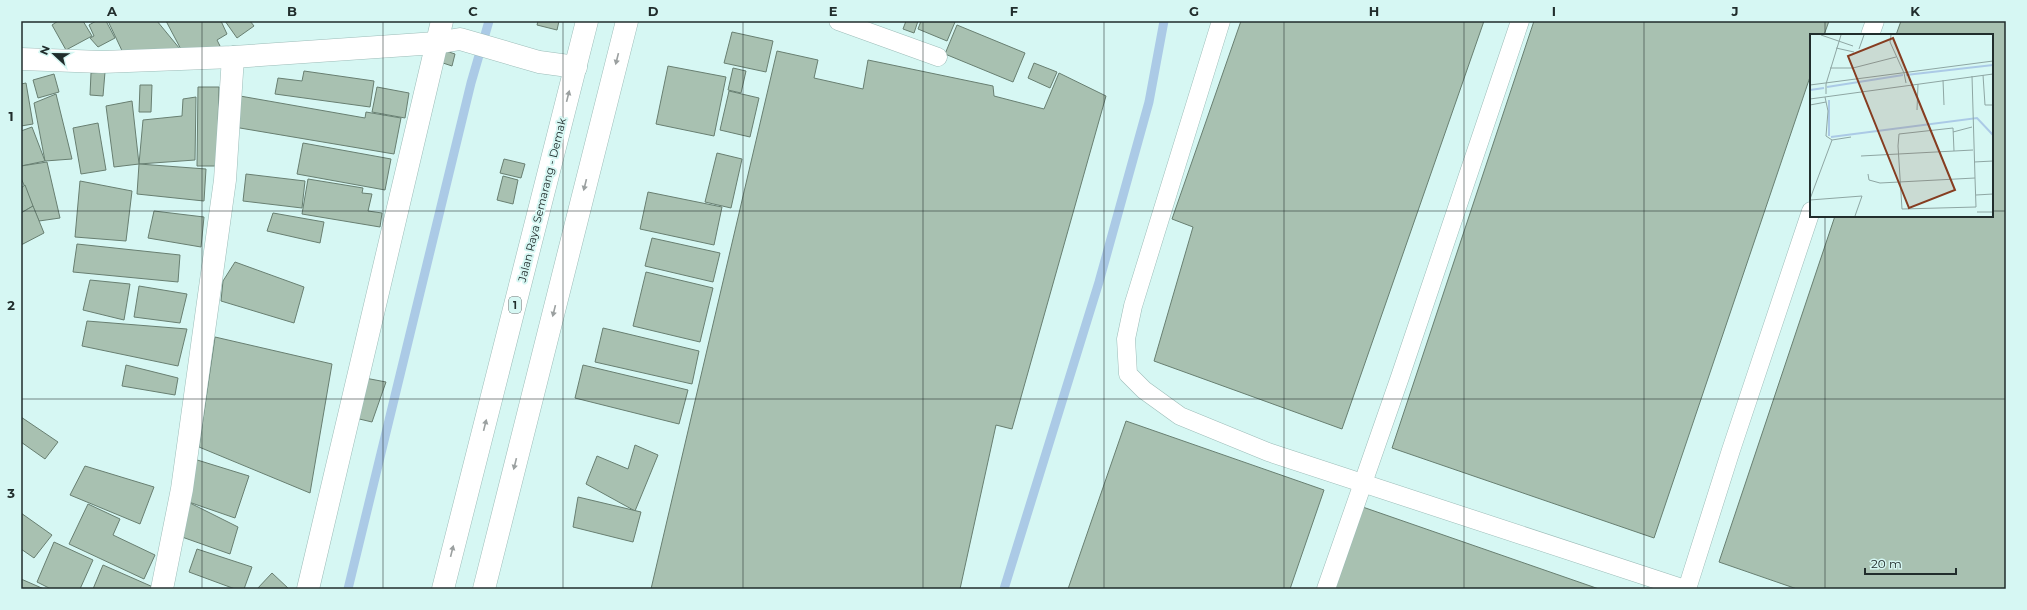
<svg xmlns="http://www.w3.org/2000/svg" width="2027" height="610" font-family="Montserrat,sans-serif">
	<rect width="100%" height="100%" fill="#d6f7f3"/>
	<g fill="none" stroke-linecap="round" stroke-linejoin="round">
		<!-- stream -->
		<g stroke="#abcae6" stroke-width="9">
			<path d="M348 589 471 83 489 21"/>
			<path d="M1004 589 1099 282 1149 102 1164 21"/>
		</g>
	</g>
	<!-- building -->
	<g fill="#a8c1b1" stroke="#687f71">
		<path d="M58 21H83L92 36 66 50 52 25Z"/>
		<path d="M96 21H106L115 38 98 47 90 38 94 36 89 25Z"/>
		<path d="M108 21H157L180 49 125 57Z"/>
		<path d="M166 21H221L227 34 217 40 220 46 203 55H184Z"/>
		<path d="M225 21H250L254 26 237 38Z"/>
		<path d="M538 21H559L557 30 537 25Z"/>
		<path d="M906 21H918L914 33 903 29Z"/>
		<path d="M921 21H952L955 22 947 41 918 29Z"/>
		<path d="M1241 21H1484L1342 429 1154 361 1193 227 1172 219Z"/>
		<path d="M1534 21H1829L1824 35H1811V74L1654 538 1392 448Z"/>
		<path d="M1901 21H2006V589H1797L1719 562 1835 216H1992V35H1896Z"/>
		<path d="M957 25 1025 53 1013 82 945 54Z"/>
		<path d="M732 32 773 41 766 72 724 63Z"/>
		<path d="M443 50 455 54 452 66 440 62Z"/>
		<path d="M777 51 818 60 814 78 863 89 868 60 993 86 994 96 1044 109 1059 73 1106 96 1012 429 996 425 960 589H651Z"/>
		<path d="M1034 63 1057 72 1050 88 1028 78Z"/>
		<path d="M668 66 726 77 714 136 656 124Z"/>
		<path d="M733 68 746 71 741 93 728 90Z"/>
		<path d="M304 71 374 81 370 107 275 94 278 78 302 81Z"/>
		<path d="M105 72 103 96 90 95 91 73Z"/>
		<path d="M54 74 59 92 38 98 33 80Z"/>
		<path d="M26 83 33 124 21 126V84Z"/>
		<path d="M140 85H152L151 112H139Z"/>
		<path d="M198 87H219L217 166H197Z"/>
		<path d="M377 87 409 93 405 118 372 112Z"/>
		<path d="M729 91 759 98 750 137 720 130Z"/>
		<path d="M56 94 72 159 45 161 34 103Z"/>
		<path d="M240 96 365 118 366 112 401 118 394 154 234 127Z"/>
		<path d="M196 97 195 160 139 164 143 120 182 116 183 99Z"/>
		<path d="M132 101 139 164 114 167 106 106Z"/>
		<path d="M98 123 106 170 81 174 73 128Z"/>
		<path d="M32 127 45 161 21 166V131Z"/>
		<path d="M303 143 391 159 385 190 297 174Z"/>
		<path d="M717 153 742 159 731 208 705 202Z"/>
		<path d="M504 159 525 164 521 178 500 173Z"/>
		<path d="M47 162 60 218 39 221 21 178V166Z"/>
		<path d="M139 164 206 169 204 201 137 194Z"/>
		<path d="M246 174 305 181 302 208 243 201Z"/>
		<path d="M503 176 518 180 513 204 497 200Z"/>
		<path d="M308 179 363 188 362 193 372 194 368 211 382 213 380 227 302 214Z"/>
		<path d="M80 181 132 191 126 241 75 237Z"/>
		<path d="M25 185 33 206 21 213V188Z"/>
		<path d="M648 192 722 207 714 245 640 229Z"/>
		<path d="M33 206 44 233 21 245V213Z"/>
		<path d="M154 211 204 217 201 247 148 238Z"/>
		<path d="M273 213 324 222 320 243 267 231Z"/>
		<path d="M652 238 720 253 713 282 645 266Z"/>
		<path d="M77 244 180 255 178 282 73 272Z"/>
		<path d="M235 262 304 287 294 323 221 301 223 281Z"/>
		<path d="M646 272 713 288 700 342 633 326Z"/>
		<path d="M90 280 130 284 124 320 83 310Z"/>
		<path d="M139 286 187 294 180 323 134 317Z"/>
		<path d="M87 321 187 329 178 366 82 346Z"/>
		<path d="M603 328 699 351 692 384 595 362Z"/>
		<path d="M215 337 332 364 310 493 199 447Z"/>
		<path d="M126 365 178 378 175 395 122 386Z"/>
		<path d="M583 365 688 390 679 424 575 398Z"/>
		<path d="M365 378 386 382 372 422 351 417Z"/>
		<path d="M21 417 58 442 45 459 21 442Z"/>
		<path d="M1126 421 1324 490 1290 589H1068Z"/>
		<path d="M635 445 658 455 635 511 586 484 597 456 628 469Z"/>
		<path d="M194 459 249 476 235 518 183 500Z"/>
		<path d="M85 466 154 487 140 524 70 495Z"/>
		<path d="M578 497 641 512 633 542 573 527Z"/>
		<path d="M188 502 238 527 230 554 182 537Z"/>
		<path d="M88 504 120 519 113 535 155 555 144 579 69 544Z"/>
		<path d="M1354 504 1599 589H1326Z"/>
		<path d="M21 513 52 535 34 558 21 549Z"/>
		<path d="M54 542 93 560 80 589H51L37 582Z"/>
		<path d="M197 549 252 567 244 589H235L189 572Z"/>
		<path d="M103 565 153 587 152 589H93Z"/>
		<path d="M272 573 289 589H257Z"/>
		<path d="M21 579 44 589H21Z"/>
	</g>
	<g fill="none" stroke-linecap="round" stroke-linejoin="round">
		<!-- lane casing -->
		<g stroke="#9cbcb8" stroke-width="19">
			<g id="lane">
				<path d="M838 21 938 57"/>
				<path d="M1221 21 1133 306 1126 339 1128 374 1144 390 1180 416 1268 452 1685 589"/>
				<path d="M1870 35 1875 21"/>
				<path d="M1326 589 1400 377 1520 21"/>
				<path d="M1687 589 1731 450 1811 211"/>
			</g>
		</g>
		<!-- street casing -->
		<g stroke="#9cbcb8" stroke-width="23">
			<g id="street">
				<path d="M21 59 102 62 233 57 436 43 460 39 539 62 576 67"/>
				<path d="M162 589 182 489 225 180 233 57"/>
			</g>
		</g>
		<!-- secondary casing -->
		<g stroke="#9cbcb8" stroke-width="23">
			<path id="secondary" d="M308 589 442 21"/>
		</g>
		<!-- highway casing -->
		<g stroke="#9cbcb8" stroke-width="23">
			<g id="highway">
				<path d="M443 589 587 21"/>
				<path d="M484 589 627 21"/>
			</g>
		</g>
		<!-- lane -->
		<use href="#lane" stroke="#fff" stroke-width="18"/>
		<!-- street -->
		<use href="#street" stroke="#fff" stroke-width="22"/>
		<!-- secondary -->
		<use href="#secondary" stroke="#fff" stroke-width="22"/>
		<!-- highway -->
		<use href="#highway" stroke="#fff" stroke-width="22"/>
	</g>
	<!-- one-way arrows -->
	<defs><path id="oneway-solid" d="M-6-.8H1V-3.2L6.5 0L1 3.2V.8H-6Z"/></defs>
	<g fill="#9ba0a0">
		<use href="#oneway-solid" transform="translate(617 59) rotate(104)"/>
		<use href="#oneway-solid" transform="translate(568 96) rotate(-76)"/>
		<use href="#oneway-solid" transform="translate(585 185) rotate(104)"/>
		<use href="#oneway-solid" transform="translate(554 311) rotate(104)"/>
		<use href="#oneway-solid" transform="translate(485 425) rotate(-76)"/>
		<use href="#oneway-solid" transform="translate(515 464) rotate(104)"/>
		<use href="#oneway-solid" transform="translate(452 551) rotate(-76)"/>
	</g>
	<!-- grid -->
	<path fill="none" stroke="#212d2c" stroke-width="1" stroke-opacity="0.55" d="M202 21V589M383 21V589M563 21V589M743 21V589M923 21V589M1104 21V589M1284 21V589M1464 21V589M1644 21V589M1825 21V35M21 211H1811M1992 211H2006M1825 216V589M21 399H2006"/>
	<g text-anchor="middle" stroke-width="4" stroke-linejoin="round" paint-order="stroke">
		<!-- shield labels -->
		<rect fill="#d6f7f3" stroke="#576a68" stroke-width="1" x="509" y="297" width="12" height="16" rx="3"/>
		<g font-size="10" font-weight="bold" fill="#212d2c">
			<text x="515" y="309">1</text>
		</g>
		<!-- street labels -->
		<g font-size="11" fill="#212d2c" stroke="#d6f7f3">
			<text transform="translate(542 200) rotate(-76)" y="4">Jalan Raya Semarang - Demak</text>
		</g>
	</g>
	<!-- overview -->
	<g transform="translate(1810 34)">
		<rect width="183" height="183" fill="#d6f7f3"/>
		<path fill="none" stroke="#abcae6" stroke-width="2" d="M96 41 183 31M17 53 93 41M0 56 14 54M19 102V66M21 103 167 84 183 101"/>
		<path fill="none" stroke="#8ea6a3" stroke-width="1" d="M11 1 43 12M81 1 80 8 94 39 96 49M26 14 44 18M49 15 54 1M20 34H43L86 23M173 41 175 71H183M133 46 134 71M0 51 183 27M16 60V50L31 1M0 65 183 40M0 71 16 68M107 76 108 50M143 98 162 93M22 106 41 103M144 117 143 94 89 100 88 112 92 175 166 173 165 144M51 122 163 116M164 128 183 127M58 140 59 146 70 149 165 144 162 42M166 161 183 160M0 165 22 106 16 102 18 77 15 63M0 166 52 162 45 182M167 178H183"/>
		<path fill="#863d21" fill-opacity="0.15" stroke="#863d21" stroke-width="2" d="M83 4 145 156 99 174 38 22Z"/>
		<rect width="183" height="183" fill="none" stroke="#212d2c" stroke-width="2"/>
	</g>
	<!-- border -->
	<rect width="2027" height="610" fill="none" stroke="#d6f7f3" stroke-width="44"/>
	<!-- north arrow -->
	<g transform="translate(54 54) rotate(292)" stroke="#d6f7f3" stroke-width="3" paint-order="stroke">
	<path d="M0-3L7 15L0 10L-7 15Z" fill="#212d2c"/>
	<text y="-6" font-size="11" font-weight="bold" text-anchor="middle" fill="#212d2c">N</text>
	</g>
	<!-- scale -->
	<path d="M1865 568v6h91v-6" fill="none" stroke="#212d2c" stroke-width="2"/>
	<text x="1871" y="568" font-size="12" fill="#212d2c" stroke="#d6f7f3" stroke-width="3" paint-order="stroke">20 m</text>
	<rect x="22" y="22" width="1983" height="566" fill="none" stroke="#212d2c" stroke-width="1.5"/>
	<g font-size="13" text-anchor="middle" font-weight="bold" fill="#212d2c">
		<text x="112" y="16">A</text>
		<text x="292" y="16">B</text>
		<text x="473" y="16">C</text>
		<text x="653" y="16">D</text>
		<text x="833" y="16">E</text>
		<text x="1014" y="16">F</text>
		<text x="1194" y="16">G</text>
		<text x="1374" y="16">H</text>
		<text x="1554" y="16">I</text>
		<text x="1735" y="16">J</text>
		<text x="1915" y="16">K</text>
		<text x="11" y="121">1</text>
		<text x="11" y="310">2</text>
		<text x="11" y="498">3</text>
	</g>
</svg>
